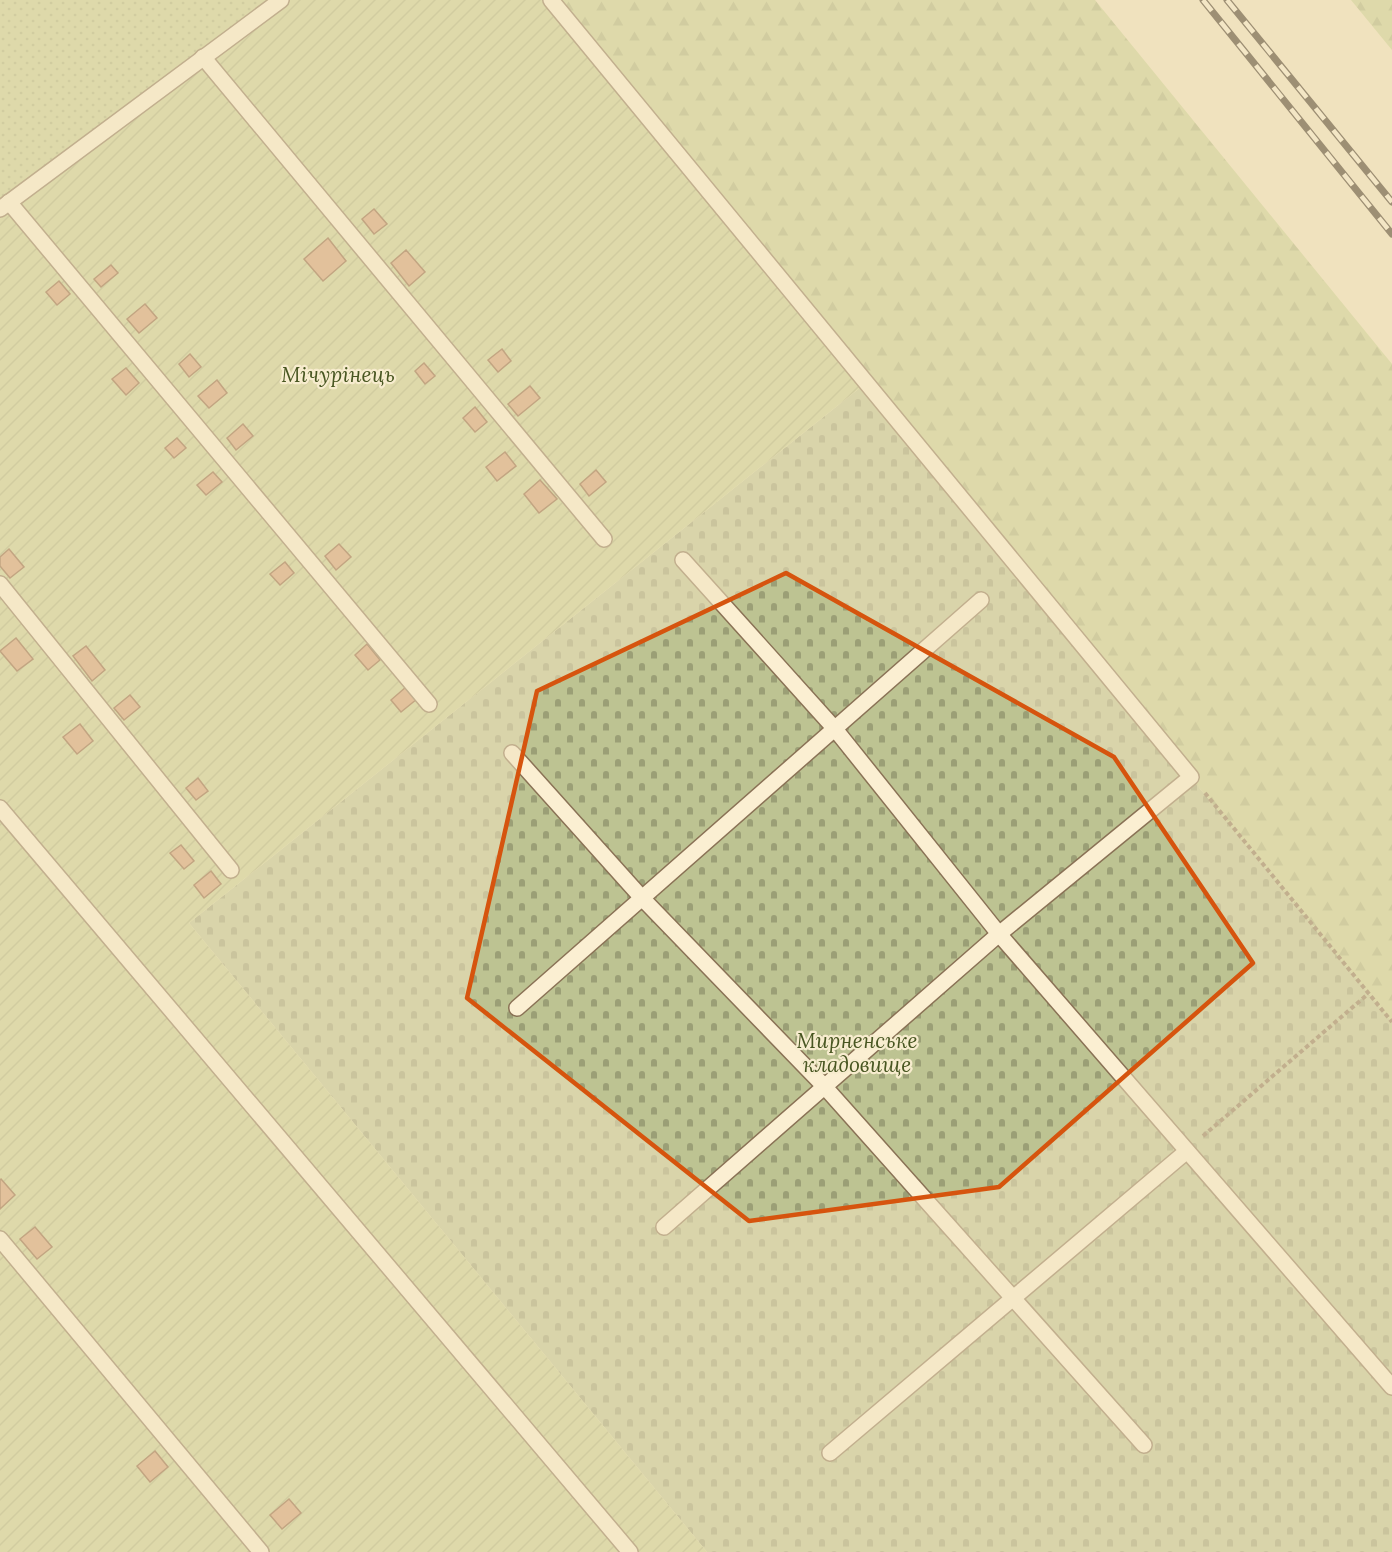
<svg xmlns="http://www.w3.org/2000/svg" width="1392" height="1552" font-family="Lora,serif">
	<defs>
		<pattern id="grass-dots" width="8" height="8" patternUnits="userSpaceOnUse" patternTransform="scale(1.5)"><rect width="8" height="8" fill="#c7cf92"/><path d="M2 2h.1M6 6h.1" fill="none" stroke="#acb27d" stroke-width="1.8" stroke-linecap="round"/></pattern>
		<pattern id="forest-firs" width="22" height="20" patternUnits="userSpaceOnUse" patternTransform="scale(1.5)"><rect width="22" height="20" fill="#c7cf92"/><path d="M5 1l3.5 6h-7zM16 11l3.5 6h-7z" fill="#acb27d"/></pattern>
		<pattern id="cemetery-stones" width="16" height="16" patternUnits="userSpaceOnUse" patternTransform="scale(1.5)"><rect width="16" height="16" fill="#bdc392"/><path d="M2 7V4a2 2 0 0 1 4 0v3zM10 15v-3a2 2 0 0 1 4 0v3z" fill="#9b9f76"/></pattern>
		<pattern id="garden-furrows" width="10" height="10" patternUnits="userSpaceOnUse" patternTransform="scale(1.5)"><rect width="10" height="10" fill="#c7cf92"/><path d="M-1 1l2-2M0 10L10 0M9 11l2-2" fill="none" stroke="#acb27d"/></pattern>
	</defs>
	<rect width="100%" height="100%" fill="#f0e2be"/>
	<!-- grass -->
	<path fill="url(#grass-dots)" d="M0 0H281L0 209Z"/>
	<!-- forest -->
	<g fill="url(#forest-firs)">
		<path d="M551 0H1095L1392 364V1022Z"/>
		<path d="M1351 0H1392V50Z"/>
	</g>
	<!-- cemetery -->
	<path fill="url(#cemetery-stones)" d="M866 383 1392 1022V1552H707L189 923Z"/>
	<!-- garden -->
	<path fill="url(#garden-furrows)" d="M281 0H551L866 383 189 923 707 1552H0V209Z"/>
	<!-- building -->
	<g fill="#d19a72" stroke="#8b5b3a" stroke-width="1.5">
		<path d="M374 209 387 224 374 234 362 219Z"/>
		<path d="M328 238 346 261 323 281 304 259Z"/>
		<path d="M406 250 425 272 409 286 391 263Z"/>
		<path d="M111 265 118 273 101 287 94 279Z"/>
		<path d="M59 281 70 294 57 305 46 292Z"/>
		<path d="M145 304 157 318 139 333 127 319Z"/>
		<path d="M502 349 511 361 498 372 488 360Z"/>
		<path d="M190 354 201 367 189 377 179 364Z"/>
		<path d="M424 363 435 376 425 384 415 371Z"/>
		<path d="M126 368 139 383 126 395 112 379Z"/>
		<path d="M217 380 227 393 209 408 198 396Z"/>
		<path d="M530 386 540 398 518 416 508 404Z"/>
		<path d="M475 407 487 422 475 432 463 418Z"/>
		<path d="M243 424 253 436 236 450 227 438Z"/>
		<path d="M177 438 186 448 174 458 165 448Z"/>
		<path d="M505 452 516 466 497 481 486 467Z"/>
		<path d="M596 470 606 482 589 496 580 484Z"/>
		<path d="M213 472 222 482 206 495 197 485Z"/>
		<path d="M540 480 557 499 539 513 524 494Z"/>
		<path d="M339 544 351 557 336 570 325 556Z"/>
		<path d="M9 549 24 567 10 578 0 566V557Z"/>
		<path d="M285 562 294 573 280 585 270 574Z"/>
		<path d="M16 638 33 659 17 671 0 651Z"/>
		<path d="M367 644 380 660 368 670 355 655Z"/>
		<path d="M86 646 105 670 92 681 73 656Z"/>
		<path d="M406 687 417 699 401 712 391 700Z"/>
		<path d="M130 695 140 707 124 720 114 708Z"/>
		<path d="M80 724 93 741 77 754 63 737Z"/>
		<path d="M198 778 208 791 196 800 186 788Z"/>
		<path d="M181 845 194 861 184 869 170 853Z"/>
		<path d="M211 871 221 884 204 898 194 885Z"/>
		<path d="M1 1179 15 1195 0 1209V1180Z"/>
		<path d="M35 1227 52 1247 37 1259 20 1239Z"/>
		<path d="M155 1451 168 1467 150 1482 137 1466Z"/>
		<path d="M289 1499 301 1513 282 1529 270 1515Z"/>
	</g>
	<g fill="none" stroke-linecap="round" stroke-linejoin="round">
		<!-- lane casing -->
		<g stroke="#8a7256" stroke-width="18">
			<g id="lane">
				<path d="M551 0 1191 777 999 934 664 1227"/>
				<path d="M203 57 604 539"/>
				<path d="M9 202 429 704"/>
				<path d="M0 209 281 0"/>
				<path d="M683 560 835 729 999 934 1392 1387"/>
				<path d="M0 584 231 870"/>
				<path d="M512 753 642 898 824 1086 1144 1445"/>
				<path d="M0 808 630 1552"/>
				<path d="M517 1008 981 600"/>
				<path d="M0 1239 261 1552"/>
				<path d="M830 1453 1187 1151"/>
			</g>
		</g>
		<!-- path -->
		<g stroke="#8a7256" stroke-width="4" stroke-dasharray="4.5 3" stroke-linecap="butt">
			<path d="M1205 793 1392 1022"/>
			<path d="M1203 1136 1368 994"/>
		</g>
		<!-- lane -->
		<use href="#lane" stroke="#fbefd2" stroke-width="15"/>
		<!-- rail casing -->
		<g stroke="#382a1b" stroke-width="7">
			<g id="rail">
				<path d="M1203 0 1392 234"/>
				<path d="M1227 0 1392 202"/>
			</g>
		</g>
		<!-- rail -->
		<use href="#rail" stroke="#f7ecce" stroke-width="4.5" stroke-dasharray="14" stroke-linecap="butt"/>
	</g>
	<!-- marked area -->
	<path d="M0 0H1392V1552H0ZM786 573 1114 757 1253 963 999 1187 749 1221 467 998 537 691Z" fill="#f0e2be" fill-opacity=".55" fill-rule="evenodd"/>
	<path fill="none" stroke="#d6540e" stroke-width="4.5" stroke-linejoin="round" d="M786 573 1114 757 1253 963 999 1187 749 1221 467 998 537 691Z"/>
	<g text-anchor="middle" stroke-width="4.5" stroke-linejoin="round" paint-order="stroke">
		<!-- park labels -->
		<g font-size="21" font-style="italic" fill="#485621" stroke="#f7ecce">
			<text x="338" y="382">Мічурінець</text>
			<text x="857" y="1048">Мирненське<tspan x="857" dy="24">кладовище</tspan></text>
		</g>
	</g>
</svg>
